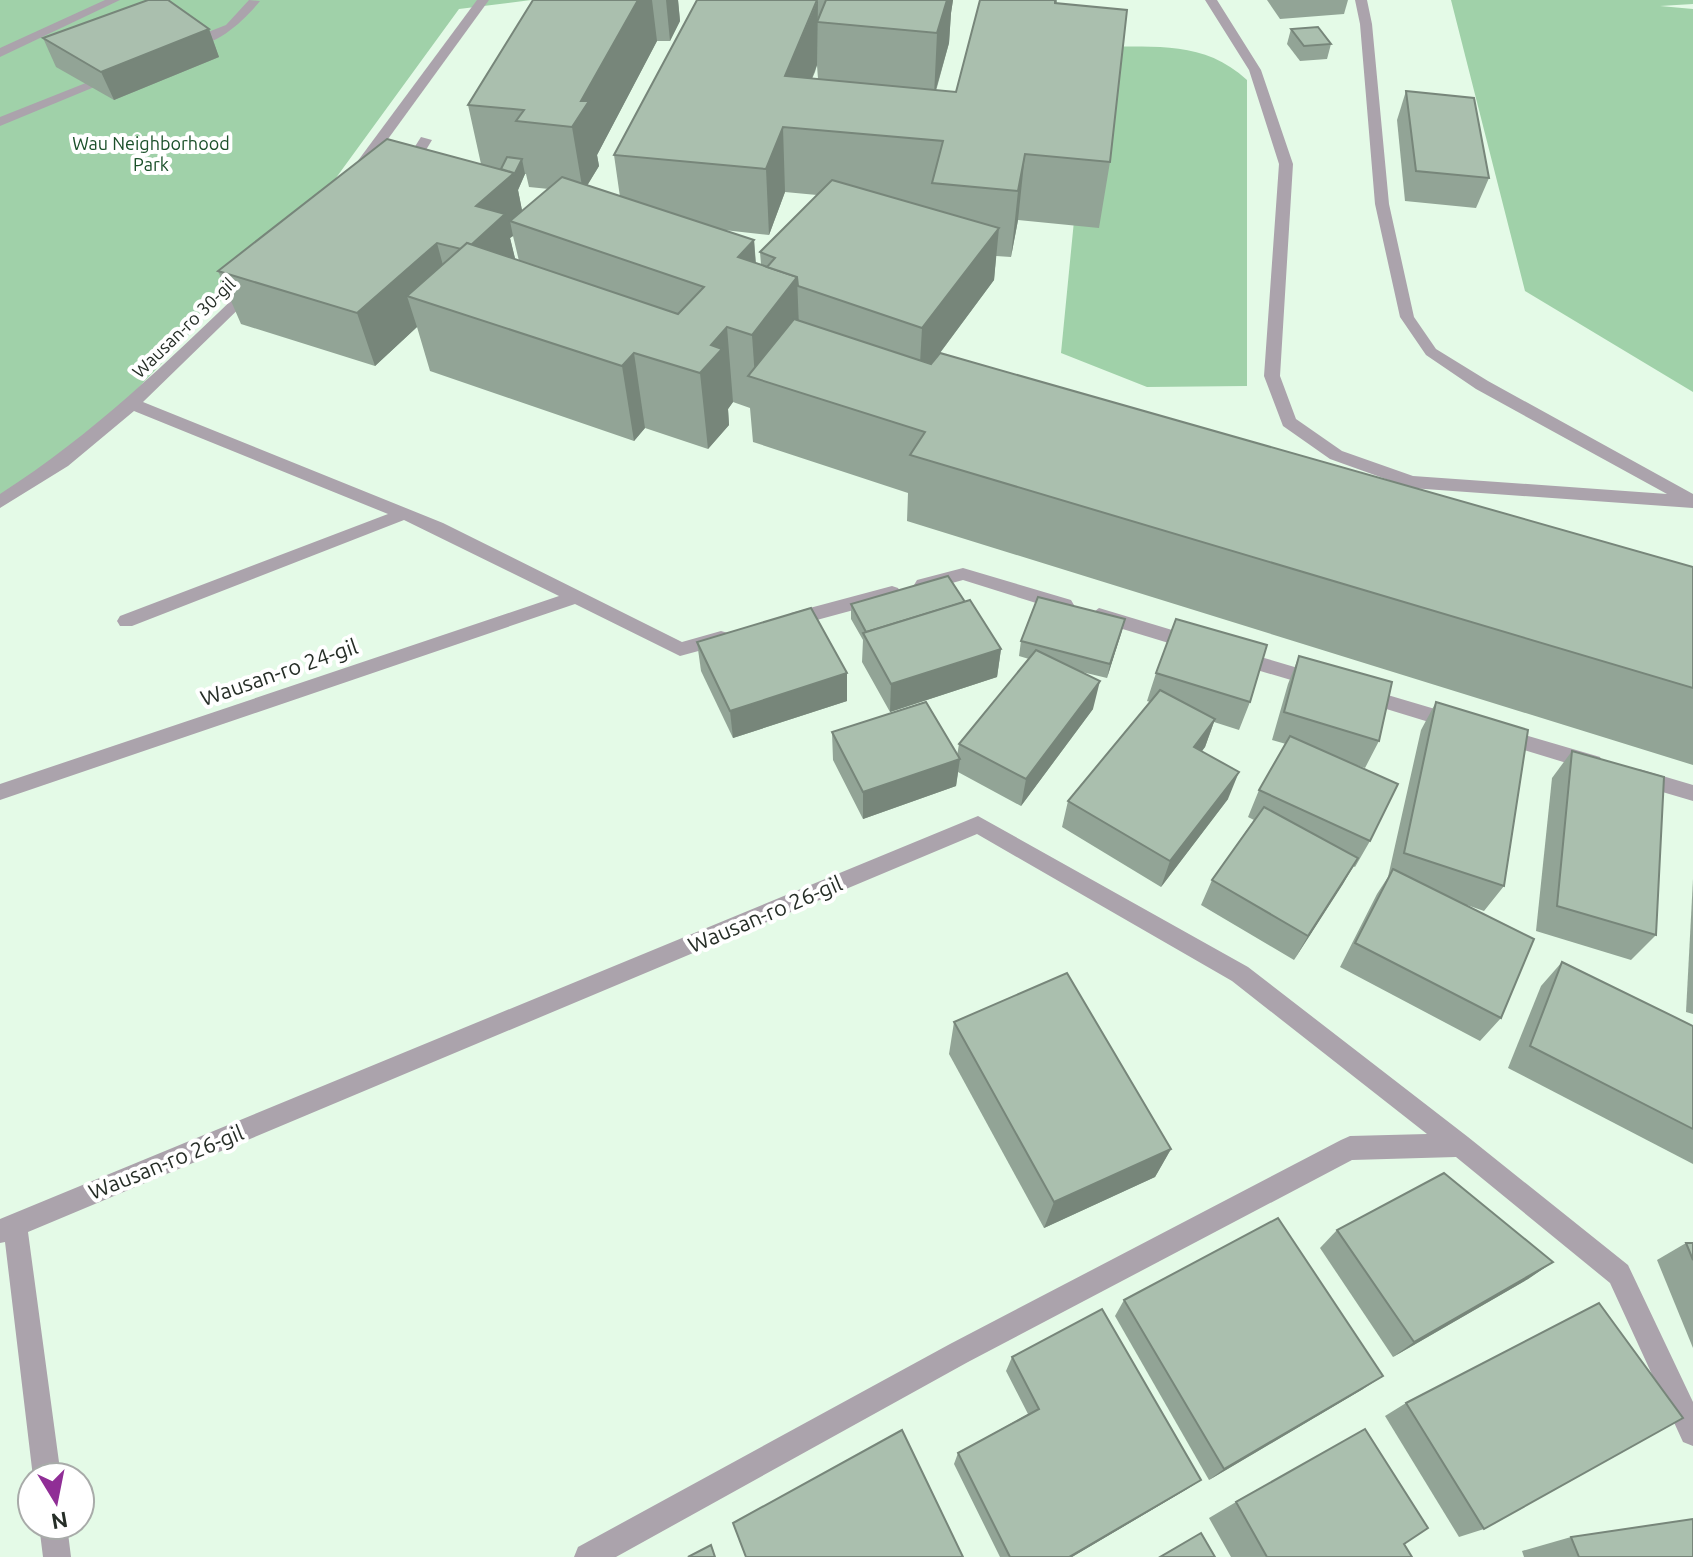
<svg xmlns="http://www.w3.org/2000/svg" width="1693" height="1557" font-family="Ubuntu,sans-serif">
	<rect width="100%" height="100%" fill="#e4fae7"/>
	<!-- green -->
	<g fill="#a0d1a9">
		<path d="M0 0H531L459 9 333 182 126 401 57 461 0 495Z"/>
		<path d="M1451 0H1693V4L1660 6 1693 9V392L1525 291Z"/>
		<path d="M1102 46C1156 48 1204 40 1247 80V386L1147 387 1061 353 1090 58Z"/>
	</g>
	<g fill="none" stroke-linecap="round" stroke-linejoin="round">
		<!-- minor -->
		<g fill="#aba3ac" fill-rule="evenodd">
			<path d="M105 0H120L0 57V48Z"/>
			<path d="M249 0 260 1C243 22 214 49 185 47V41L226 25Z"/>
			<path d="M477 0H489L364 172H354V166Z"/>
			<path d="M1205 0H1217L1261 70 1293 164 1280 376 1296 419 1342 451 1413 476 1667 494 1476 389 1426 355 1400 317 1375 204 1360 24 1355 0H1367L1372 24 1389 204 1414 317 1436 349 1488 381 1693 494V508L1411 488 1330 459 1283 426 1264 376 1279 164 1249 70Z"/>
			<path d="M111 73 121 76 0 126V117Z"/>
			<path d="M421 137 432 140 412 173H402L400 170Z"/>
			<path d="M252 284 259 288 257 291 143 402 443 523 682 642 721 631 728 633 730 638 728 643 680 656 575 604 0 800V784L559 596 404 520 132 626H120L117 621 120 616 388 514 134 411 68 466 0 508V494C94 434 167 362 247 285Z"/>
			<path d="M963 568 1071 600 1074 605 1065 612 963 580 923 591 914 585 917 580Z"/>
			<path d="M892 586 898 588 901 593 898 598 791 627 782 620 791 613Z"/>
			<path d="M1099 608 1202 639 1204 644 1195 651 1093 620 1090 615Z"/>
			<path d="M1237 650 1325 676 1327 681 1318 688 1230 662 1228 657 1230 652Z"/>
			<path d="M1364 688 1462 717 1465 722 1455 730 1357 700 1354 695Z"/>
			<path d="M1501 728 1600 757 1603 763 1600 769 1593 771 1494 741 1491 736 1494 731Z"/>
			<path d="M1639 769 1693 785V801L1632 783 1629 777 1632 771Z"/>
			<path d="M978 816 1248 967 1468 1137 1628 1265 1693 1402V1446L1683 1442 1610 1283 1456 1157 1352 1160 968 1362 616 1557H574L578 1547 950 1344 1341 1140 1350 1136 1427 1134 1232 981 977 834 28 1232 61 1477H33L5 1242 0 1243V1219Z"/>
			<path d="M39 1525H67L71 1557H43Z"/>
		</g>
	</g>
	<!-- wall -->
	<g fill="#92a496" fill-rule="evenodd">
		<path d="M533 0H678L680 21 670 41H657L597 155 599 166 587 186 620 197 614 155 697 0H953L951 13 949 43 936 91 956 92 980 0H1064H1057V4L1110 162 1099 228 1018 220 1011 257 996 256 994 280 940 353 1693 567V765L907 521 908 493 753 442 750 408 733 402 728 409 729 425 708 449 645 428 634 441 430 371 417 327 375 366 241 324 218 271 481 164 468 105ZM817 65 818 79H812L815 72ZM525 174H526L529 187 549 189 522 211 518 190ZM785 192 817 195 760 252 761 264 756 263 754 240 724 230 769 235ZM513 236 519 261 515 259 510 238Z"/>
		<path d="M1267 0H1348L1344 14 1280 19Z"/>
		<path d="M209 29 219 57 114 100 56 67 43 38Z"/>
		<path d="M1291 29 1331 44 1327 59 1300 61 1287 44Z"/>
		<path d="M1406 91 1489 178 1476 208 1405 201 1397 120Z"/>
		<path d="M965 602 1001 649 997 677 890 712 862 662 863 640 851 619V604Z"/>
		<path d="M1125 619 1107 678 1082 672 1093 709 1021 806 958 772 956 786 863 819 833 760 832 732 957 756 959 744 1029 659 1019 656 1021 641Z"/>
		<path d="M697 642 847 701 733 738 701 671Z"/>
		<path d="M1299 656 1379 741 1365 768 1353 764 1370 841 1355 867 1353 866 1294 960 1201 905 1212 880 1254 820 1248 817 1259 790 1286 744 1272 740 1288 684Z"/>
		<path d="M1156 673 1250 702 1239 730 1214 722 1205 747 1202 751 1228 799 1161 887 1062 827 1068 801 1150 702 1147 701Z"/>
		<path d="M1436 702 1504 886 1484 911 1467 905 1501 1018 1480 1041 1340 967 1377 894 1388 877 1421 730Z"/>
		<path d="M1572 751 1656 935 1631 960 1536 931 1552 778Z"/>
		<path d="M1693 879V1014L1686 1012Z"/>
		<path d="M1562 962 1693 1026V1164L1508 1068 1541 986Z"/>
		<path d="M954 1022 1171 1149 1155 1177 1044 1228 949 1054Z"/>
		<path d="M1337 1230 1553 1262 1528 1279 1393 1357 1320 1248Z"/>
		<path d="M1686 1243H1693V1348L1657 1260Z"/>
		<path d="M1124 1300 1363 1389 1209 1480 1115 1316Z"/>
		<path d="M1012 1357 1201 1480 1187 1489 1072 1557H1000L954 1464 958 1453 1028 1414 1006 1371Z"/>
		<path d="M1406 1403 1484 1529 1459 1537 1385 1416Z"/>
		<path d="M1236 1502 1404 1544 1412 1557H1231L1209 1518Z"/>
		<path d="M1571 1537 1693 1557H1524L1522 1551Z"/>
	</g>
	<!-- shaded-wall -->
	<g fill="#77867a">
		<path d="M638 0H652L657 41 597 155 599 166 583 192 572 127 581 101Z"/>
		<path d="M666 0H678L680 21 670 41Z"/>
		<path d="M818 0 817 65 793 127 785 76Z"/>
		<path d="M947 0H953L951 13 949 43 934 96 937 33Z"/>
		<path d="M209 29 219 57 114 100 101 72Z"/>
		<path d="M783 127 785 192 769 235 766 169Z"/>
		<path d="M1025 154 1018 220 1011 257 1018 191Z"/>
		<path d="M522 159 525 174 518 190 525 225 510 221 513 236 510 238 517 266 465 250 476 206Z"/>
		<path d="M999 228 994 280 919 381 922 328Z"/>
		<path d="M754 240 759 316 738 257Z"/>
		<path d="M437 243 451 295 407 296 417 327 375 366 357 313Z"/>
		<path d="M797 277 800 353 755 378 752 335Z"/>
		<path d="M727 327 733 402 728 409 729 425 708 449 700 373 711 345Z"/>
		<path d="M634 353 645 428 634 441 622 366Z"/>
		<path d="M1125 619 1121 634 1107 678 1110 664Z"/>
		<path d="M1001 649 997 677 890 712 891 684Z"/>
		<path d="M847 673V701L733 738 730 711Z"/>
		<path d="M1100 681 1093 709 1021 806 1026 779Z"/>
		<path d="M1215 719 1205 747 1184 774 1194 747Z"/>
		<path d="M960 759 956 786 863 819V792Z"/>
		<path d="M1239 772 1228 799 1161 887 1170 861Z"/>
		<path d="M1358 858 1343 884 1294 960 1308 936Z"/>
		<path d="M1171 1149 1155 1177 1044 1228 1054 1202Z"/>
		<path d="M1553 1262 1528 1279 1393 1357 1414 1342Z"/>
		<path d="M1383 1376 1363 1389 1209 1480 1224 1469Z"/>
		<path d="M1201 1480 1187 1489 1072 1557H1069Z"/>
	</g>
	<!-- building -->
	<g fill="#aabfae" stroke="#77867a" stroke-width="2">
		<path d="M148 0H168L209 29 101 72 43 38Z"/>
		<path d="M533 0H638L581 101H589L572 127 516 121 524 110 468 105Z"/>
		<path d="M697 0H817L785 76 956 92 980 0H1055V3L1127 10 1110 162 1025 154 1018 191 932 183 943 141 783 127 766 169 614 155Z"/>
		<path d="M826 0H947L937 33 817 22Z"/>
		<path d="M1318 27 1331 44 1304 46 1291 29Z"/>
		<path d="M1406 91 1474 98 1489 178 1416 171Z"/>
		<path d="M387 139 514 173 476 206 505 214 471 245 467 243 461 249 437 243 357 313 218 271Z"/>
		<path d="M507 157 522 159 514 175V173L501 169Z"/>
		<path d="M562 177 754 240 738 257 797 277 752 335 727 327 711 345 722 349 700 373 634 353 622 366 407 296 467 243 678 314 704 287 510 221Z"/>
		<path d="M832 180 999 228 922 328 798 286 797 277 767 267 775 258 760 252Z"/>
		<path d="M794 319 931 364 940 353 1693 567V688L910 455 925 432 748 376Z"/>
		<path d="M948 576 965 602 866 632 851 604Z"/>
		<path d="M1038 597 1125 619 1110 664 1021 641Z"/>
		<path d="M970 600 1001 649 891 684 863 633Z"/>
		<path d="M811 608 847 673 730 711 697 642Z"/>
		<path d="M1176 619 1267 645 1250 702 1156 673Z"/>
		<path d="M1036 650 1100 681 1026 779 959 744Z"/>
		<path d="M1299 656 1392 682 1379 741 1284 712Z"/>
		<path d="M1160 690 1215 719 1194 747 1239 772 1170 861 1068 801Z"/>
		<path d="M926 702 960 759 863 792 832 732Z"/>
		<path d="M1436 702 1528 730 1504 886 1404 853Z"/>
		<path d="M1290 736 1398 784 1370 841 1259 790Z"/>
		<path d="M1572 751 1664 777 1656 935 1557 906Z"/>
		<path d="M1264 807 1358 858 1308 936 1212 880Z"/>
		<path d="M1393 869 1534 939 1501 1018 1355 943Z"/>
		<path d="M1562 962 1693 1026V1129L1530 1046Z"/>
		<path d="M1067 973 1171 1149 1054 1202 954 1022Z"/>
		<path d="M1444 1173 1553 1262 1414 1342 1337 1230Z"/>
		<path d="M1278 1218 1383 1376 1224 1469 1124 1300Z"/>
		<path d="M1686 1243H1693V1260Z"/>
		<path d="M1599 1303 1683 1418 1484 1529 1406 1403Z"/>
		<path d="M1102 1309 1201 1480 1069 1557H1010L958 1453 1039 1409 1012 1357Z"/>
		<path d="M1365 1429 1428 1528 1404 1544 1412 1557H1267L1236 1502Z"/>
		<path d="M902 1430 963 1557H746L733 1523Z"/>
		<path d="M1693 1519V1557H1579L1571 1537Z"/>
		<path d="M1201 1533 1215 1557H1160Z"/>
		<path d="M711 1545 715 1557H688Z"/>
	</g>
	<g text-anchor="middle" stroke-width="8" stroke-linejoin="round" paint-order="stroke">
		<!-- far-park labels -->
		<g font-size="18" fill="#1b502a" stroke="#fff">
			<text x="151" y="150">Wau Neighborhood<tspan x="151" dy="21">Park</tspan></text>
		</g>
		<!-- far-street labels -->
		<g font-size="18" fill="#262e27" stroke="#fff">
			<text transform="translate(184 328) rotate(-44)" y="6">Wausan-ro 30-gil</text>
		</g>
		<!-- street labels -->
		<g font-size="22" fill="#262e27" stroke="#fff">
			<text transform="translate(279 672) rotate(-19)" y="8">Wausan-ro 24-gil</text>
			<text transform="translate(765 914) rotate(-23)" y="8">Wausan-ro 26-gil</text>
			<text transform="translate(166 1162) rotate(-22)" y="8">Wausan-ro 26-gil</text>
		</g>
	</g>
	<!-- north arrow -->
	<g transform="translate(56 1501) rotate(170)"><circle r="38" fill="#ffffff" stroke="#a8aba9" stroke-width="2"/>
	<path d="M0-6L14 30L0 20L-14 30Z" fill="#902e96"/>
	<text y="-12" font-size="22" font-weight="bold" text-anchor="middle" fill="#262e27">N</text>
	</g>
</svg>
